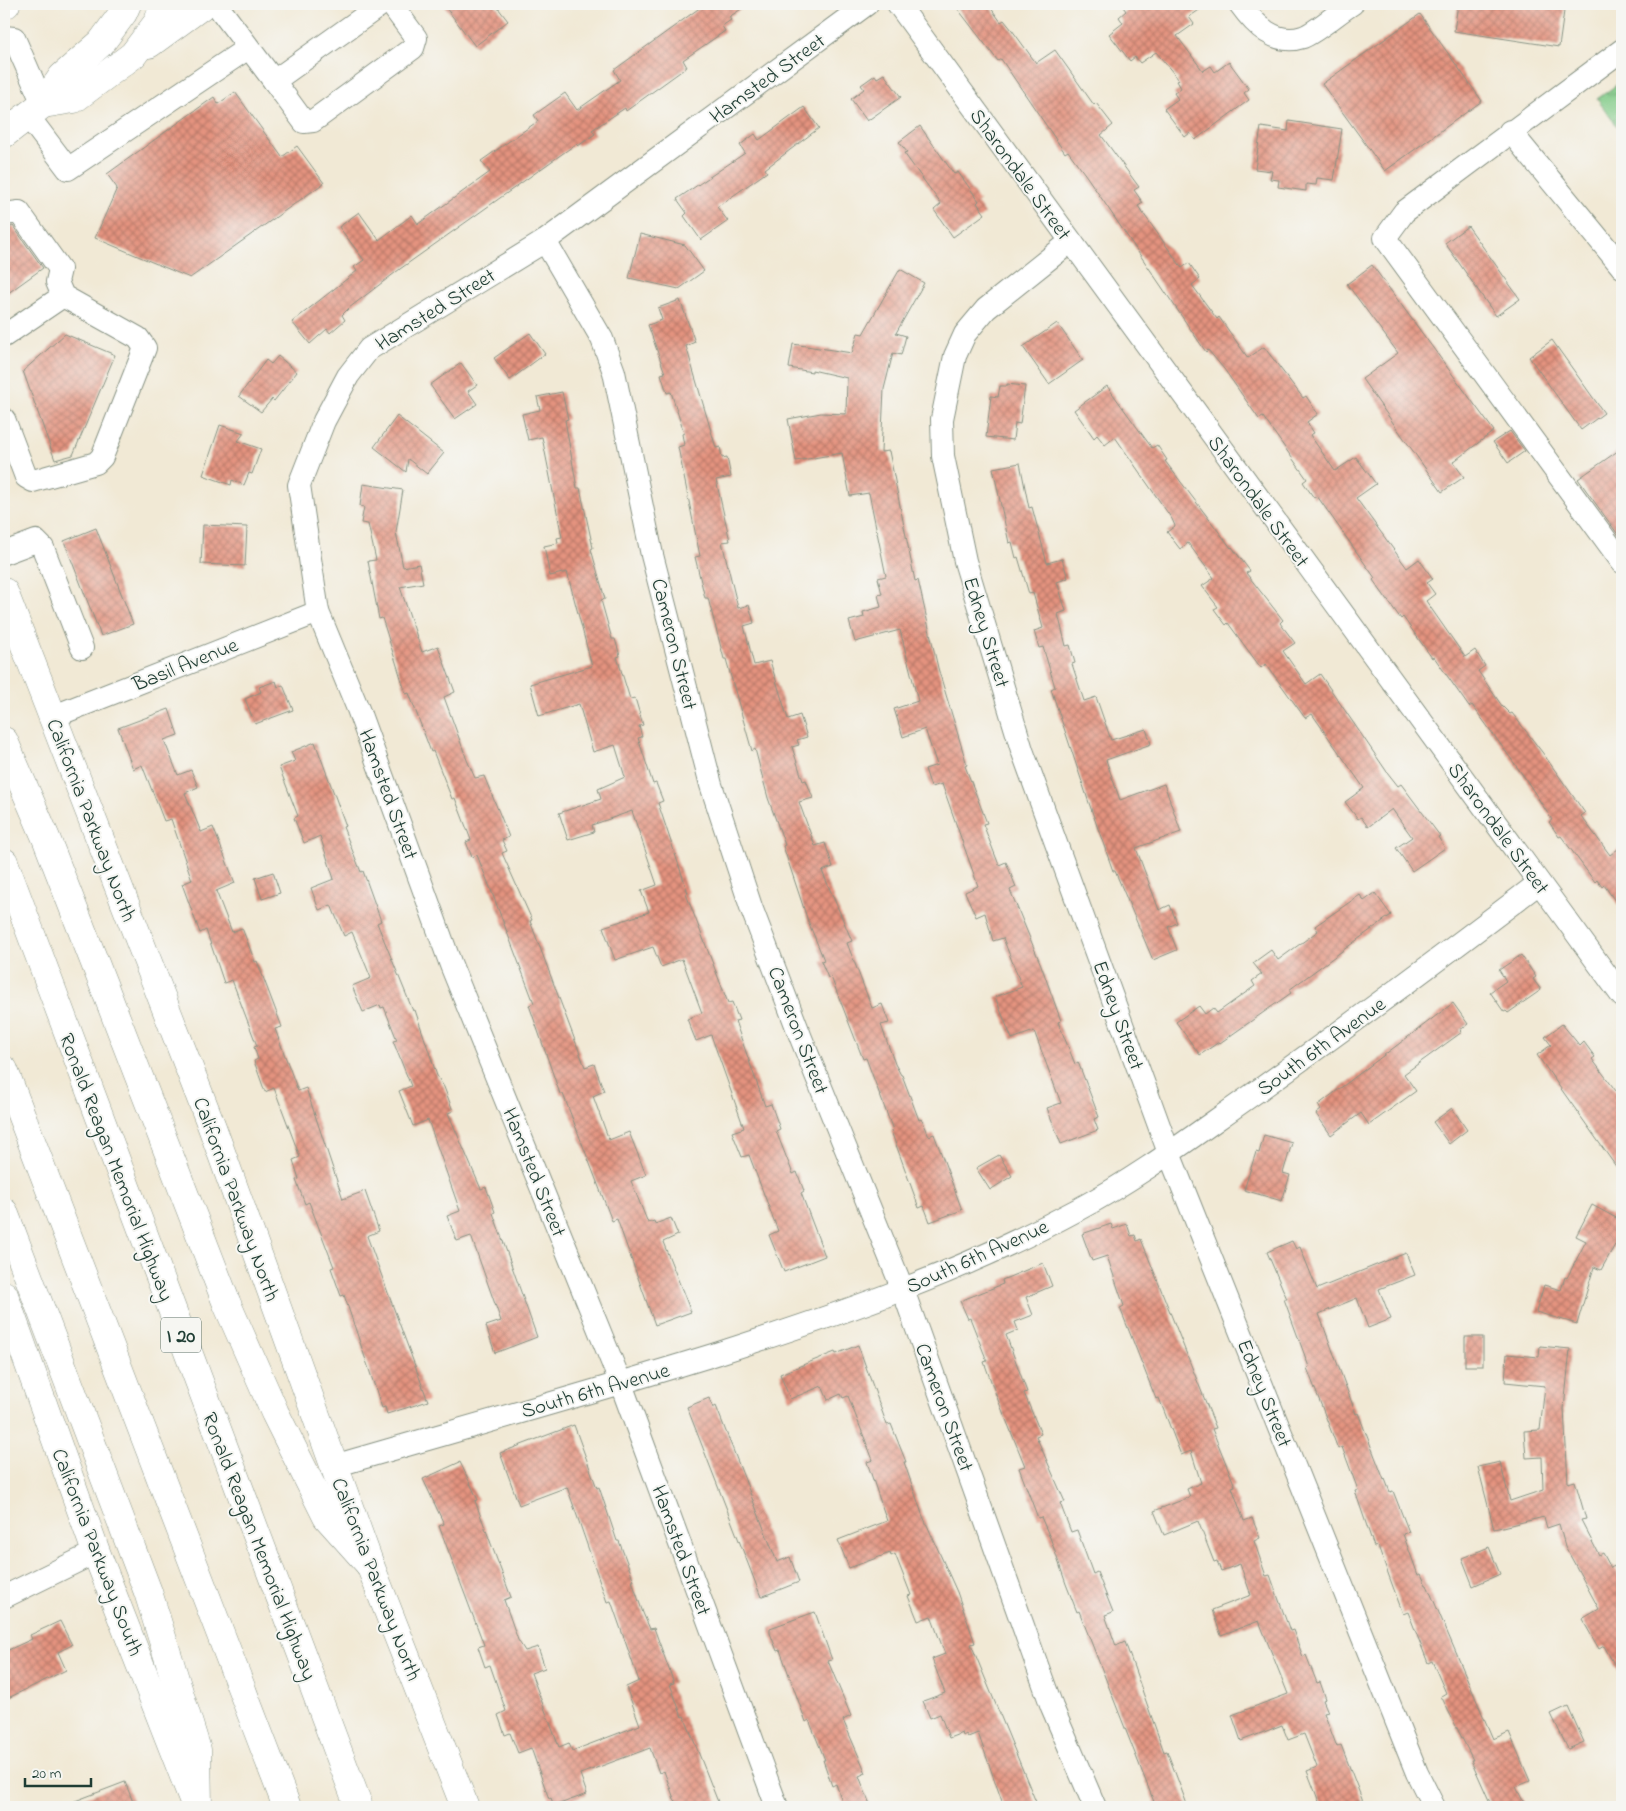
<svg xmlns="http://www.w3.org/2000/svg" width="1626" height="1811" font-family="'Indie Flower',sans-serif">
	<defs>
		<pattern id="park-tufts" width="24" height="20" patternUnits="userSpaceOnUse" patternTransform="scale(1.25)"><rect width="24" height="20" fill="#81cb87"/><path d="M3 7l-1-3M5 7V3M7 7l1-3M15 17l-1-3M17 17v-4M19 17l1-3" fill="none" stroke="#69a66f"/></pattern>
		<pattern id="building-cross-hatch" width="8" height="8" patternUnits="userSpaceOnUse" patternTransform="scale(1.25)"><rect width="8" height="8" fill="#e4937f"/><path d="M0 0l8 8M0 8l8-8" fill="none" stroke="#b87969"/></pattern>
	</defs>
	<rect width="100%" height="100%" fill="#f6f6f2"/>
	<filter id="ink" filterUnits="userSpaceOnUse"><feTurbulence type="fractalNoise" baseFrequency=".02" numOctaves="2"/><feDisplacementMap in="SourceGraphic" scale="10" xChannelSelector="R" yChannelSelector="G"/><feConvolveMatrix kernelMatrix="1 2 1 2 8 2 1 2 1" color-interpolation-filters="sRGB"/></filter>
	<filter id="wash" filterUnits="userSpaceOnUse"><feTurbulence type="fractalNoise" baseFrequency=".0096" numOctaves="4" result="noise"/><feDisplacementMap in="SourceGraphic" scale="20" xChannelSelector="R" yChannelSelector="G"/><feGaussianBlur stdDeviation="1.12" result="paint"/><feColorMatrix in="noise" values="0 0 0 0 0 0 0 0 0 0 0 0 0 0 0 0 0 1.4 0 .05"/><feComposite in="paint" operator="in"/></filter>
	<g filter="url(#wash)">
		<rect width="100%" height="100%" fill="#f1e9d5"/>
		<!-- park -->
		<path fill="url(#park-tufts)" stroke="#50845e" d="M1622 81V133L1597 99Z"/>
		<g id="blocks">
			<!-- building -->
			<g fill="url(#building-cross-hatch)">
				<path d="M443 4H495L508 21 475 46Z"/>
				<path d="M705 4H749L729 17 731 20 722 26 725 31 683 60 687 67 626 111 625 108 592 130 595 134 578 146 576 144 400 269 349 308 342 315 345 320 330 333 327 329 310 344 292 322 357 271 354 267 364 260 339 227 359 212 379 240 412 215 418 224 490 172 481 161 538 121 534 115 565 93 577 110 620 80 614 70Z"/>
				<path d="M954 4H988L1001 22 1004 20 1012 30 1036 63 1055 50 1094 105 1096 103 1113 125 1101 135 1139 187 1134 190 1143 203 1138 206 1182 268 1189 263 1200 279 1192 285 1217 319 1219 317 1248 358 1264 347 1303 398 1306 396 1318 414 1307 422 1314 433 1310 435 1335 471 1356 457 1376 484 1356 498 1407 568 1419 559 1433 579 1427 583 1435 594 1426 601 1465 657 1475 650 1485 666 1478 671 1502 706 1510 714 1512 713 1542 752 1585 813 1581 816 1610 855 1622 846V911L1604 885 1602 887 1597 880 1595 882 1561 836 1559 837 1549 822 1552 820 1525 778 1472 705 1469 707 1434 657 1432 658 1403 617 1401 619 1373 580 1375 578 1317 496 1314 498 1303 482 1307 479 1263 417 1259 419 1224 369 1208 350 1206 352 1087 177 1068 151 1065 153 1001 59 998 61Z"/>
				<path d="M1121 4H1208L1189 17 1194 24 1177 36 1203 71 1211 66 1215 72 1229 62 1249 89 1244 93 1249 100 1195 140 1190 133 1185 137 1164 109 1178 99 1174 93 1181 88 1177 81 1179 80 1156 52 1140 63 1135 57 1130 61 1109 34 1123 23 1119 17 1126 11Z"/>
				<path d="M1458 4H1565L1559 47 1454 31Z"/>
				<path d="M1420 14 1482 101 1385 171 1322 84Z"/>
				<path d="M884 74 901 97 867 121 851 99 864 89 861 85 875 75 877 78Z"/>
				<path d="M235 92 282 157 297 146 324 183 190 278 95 238 117 188 107 174 214 97 218 104Z"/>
				<path d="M804 107 819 128 765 169 767 172 717 207 728 221 701 240 684 216 687 213 677 199 745 153 740 145 755 134 759 140Z"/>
				<path d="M1289 121 1342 129 1334 180 1317 178 1316 185 1306 184V191L1278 187 1279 180 1270 179 1272 171 1255 169 1261 127 1288 131Z"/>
				<path d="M920 126 954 174 958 172 979 201 977 203 985 214 953 237 934 210 941 204 904 153 907 152 899 142Z"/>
				<path d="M13 226 43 268 4 296V230Z"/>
				<path d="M1468 226 1520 299 1496 316 1445 243Z"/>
				<path d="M640 234 685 245 704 271 679 289 629 278Z"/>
				<path d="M1372 265 1494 431 1453 462 1464 477 1442 492 1362 379 1398 353 1347 284Z"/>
				<path d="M900 269 924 283 896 333 906 336 901 355 893 353 884 389 881 452 889 451 915 581 918 580 938 668 967 765 965 766 987 823 983 824 999 865 1006 862 1016 887 1010 890 1041 965 1061 1021 1058 1022 1075 1064 1078 1062 1099 1117 1094 1119 1098 1130 1061 1144 1047 1108 1061 1103 1034 1031 1012 1039 995 997 1022 987 1003 938 993 941 985 913 976 917 965 892 978 886 942 784 931 787 925 769 937 765 925 729 903 737 894 709 918 701 900 630 855 642 849 621 864 617 863 612 881 607 878 595 882 594 878 578 886 576 869 493 850 496 842 453 796 461 788 419 821 413 846 414 847 378 812 370V372L789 368 793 344 852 353 858 333 863 334Z"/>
				<path d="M680 300 695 342 686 346 716 448 720 447 722 458 727 457 731 477 716 480 730 541 722 542 738 608 749 605 754 623 744 626 754 665 770 661 788 719 800 715 807 737 797 740 799 745 792 747 803 781 806 780 813 798 799 802 815 846 825 843 833 867 822 871 852 941 847 943 872 1008 882 1004 889 1023 881 1025 895 1064 901 1075H902L919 1120 922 1119 929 1136 934 1134 962 1210 930 1222 924 1206 919 1208 891 1131 893 1130 866 1058 863 1059 831 977 828 978 821 961 824 960 808 921 783 846 785 845 768 798 755 749 752 751 726 659H724L708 598H705L695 557 700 556 678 447 684 445 682 434 684 433 671 392 667 393 661 374 665 373 648 325 662 320 658 308Z"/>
				<path d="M1057 323 1083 360 1049 384 1023 347Z"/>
				<path d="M530 333 545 354 510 380 494 358Z"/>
				<path d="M65 334 115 355 73 455 55 460 23 371Z"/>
				<path d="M1552 340 1604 413 1581 430 1529 357Z"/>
				<path d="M278 356 297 372 274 401 272 399 261 412 239 396 266 360 271 364Z"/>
				<path d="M461 363 477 385 468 391 477 404 455 419 430 385Z"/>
				<path d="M1007 384 1025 386 1020 424 1015 423 1013 440 986 437 991 396 998 397 1000 386H1007Z"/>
				<path d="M1107 386 1152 448 1157 445 1167 460 1165 461 1231 548 1232 547 1250 571 1246 573 1283 620 1280 623 1295 643 1283 651 1306 684 1320 674 1387 772 1398 786 1401 784 1440 836 1438 837 1445 848 1412 871 1396 848 1412 837 1392 809 1368 827 1361 817 1358 819 1345 802 1364 788 1312 714 1305 718 1266 664 1261 668 1228 623 1226 625 1214 609 1218 607 1202 586 1214 578 1188 543 1180 549 1167 532 1175 526 1172 519 1115 437 1105 445 1097 435 1094 438 1074 410Z"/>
				<path d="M562 392 568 419 565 420 577 488H580L593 548 591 549 605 599 601 600 612 639H615L620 656 617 657 630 699 635 698 643 725 639 726 642 737 638 738 653 784 656 783 663 801 658 803 688 893 686 894 728 1003 732 1002 739 1020 735 1021 765 1106 771 1104 780 1129 776 1131 793 1174 797 1172 804 1191 801 1193 825 1256 784 1272 769 1235 778 1231 749 1155 742 1157 732 1132 744 1128 711 1035 696 1041 687 1019 702 1013 682 959 661 967 653 947 615 960 603 927 649 912 641 891 657 885 632 811 592 825 594 832 568 840 559 813 601 799 598 789 625 777 615 745 593 752 579 704 539 716 530 684 592 666 567 572 550 576 544 546 558 543 557 538 562 537 542 437 528 440 522 414 540 410 537 397Z"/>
				<path d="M397 416 444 453 427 474 408 459 406 472 374 447Z"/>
				<path d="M220 425 244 433 238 441 261 449 252 474 249 473 244 485 232 480 231 485 203 475Z"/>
				<path d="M1510 431 1525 451 1508 463 1493 442Z"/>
				<path d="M1622 448V540L1578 479Z"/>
				<path d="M1020 463 1029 508 1032 507 1047 563 1062 559 1068 578 1057 582 1066 611 1058 614 1066 646 1070 645 1075 663 1072 664 1084 701 1096 697 1111 740 1146 729 1151 744 1106 760 1120 800 1164 784 1181 832 1136 848 1159 910 1170 905 1177 923 1168 927 1177 950 1153 960 1115 871H1113L1089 803 1051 689 1055 687 1043 647 1039 648 1034 631 1043 628 1033 593 1029 594 1018 557 1016 558 1012 542 1009 543 993 468Z"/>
				<path d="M363 484 403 490 396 532 403 567 419 564 423 583 400 587 422 652 438 646 455 692 444 697 467 760 475 778 484 776 501 817 509 837 502 840 507 851 502 853 532 920 530 921 585 1067 594 1064 604 1091 593 1096 609 1140 629 1132 646 1175 631 1181 648 1223 654 1221 655 1224 671 1218 678 1235 663 1242 691 1312 655 1325 617 1219 612 1221 563 1094H560L529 1005 534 1003 491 890 477 855 472 857 466 842 471 840 455 798 452 799 433 751 431 752 409 693 406 694 382 618 379 619 368 561 376 560 368 524 361 523 364 507 360 506Z"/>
				<path d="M203 525 247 527 245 566 201 564Z"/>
				<path d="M96 528 133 624 101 636 64 541Z"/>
				<path d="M276 681 278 687 283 685 293 710 255 724 245 699 261 692 259 687Z"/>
				<path d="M169 709 178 735 164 740 178 775 191 770 198 787 185 793 201 832 213 827 235 883 216 891 232 932 242 928 255 962 257 961 282 1027 275 1029 298 1091 306 1088 343 1199 365 1191 379 1231 367 1236 428 1401 387 1414 385 1407 382 1408 344 1295 341 1296 331 1268 334 1267 309 1202 305 1204 296 1180 299 1179 293 1160 300 1157 274 1088 265 1092 254 1061 258 1059 254 1047 257 1046 232 980 224 983 206 930 200 933 182 884 192 880 171 819 164 821 142 765 133 769 118 728Z"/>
				<path d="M315 742 346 826 343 827 361 872 363 871 381 921 377 923 413 1011 415 1010 437 1076 444 1087 453 1111 448 1113 481 1189 486 1187 495 1212 493 1213 537 1337 495 1353 486 1326 501 1321 471 1236 457 1241 447 1216 460 1211 428 1120 413 1126 399 1091 411 1086 393 1041 397 1040 384 1007 381 1008 380 1005 363 1012 352 986 371 978 352 932 344 936 331 905 319 910 311 888 334 879 320 836 304 843 294 818 298 816 279 767 295 761 291 752Z"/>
				<path d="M273 872 280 893 262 899 255 878Z"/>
				<path d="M1375 893 1391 915 1289 990 1291 993 1220 1043 1219 1042 1200 1055 1176 1022 1199 1006 1205 1014 1213 1008 1217 1013 1255 986 1252 981 1262 974 1253 963 1271 950 1278 960 1318 931 1315 926 1360 895 1364 901Z"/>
				<path d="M1521 955 1536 977 1533 979 1541 990 1508 1013 1506 1011 1504 1012 1490 992 1506 981 1499 970Z"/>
				<path d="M1453 1003 1468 1024 1460 1030 1462 1032 1404 1074 1416 1091 1369 1125 1361 1113 1331 1135 1316 1114 1321 1110 1318 1105Z"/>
				<path d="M1562 1024 1580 1046 1584 1042 1595 1057 1592 1059 1622 1099V1175L1537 1055 1551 1045 1545 1037Z"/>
				<path d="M1452 1108 1467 1130 1449 1144 1433 1122Z"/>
				<path d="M1264 1135 1292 1143 1283 1173 1290 1175 1282 1201 1244 1190 1256 1152 1259 1153Z"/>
				<path d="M999 1155 1012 1176 990 1190 976 1168Z"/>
				<path d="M1592 1205 1622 1221 1616 1231 1621 1234 1601 1270 1594 1267 1577 1324 1536 1312 1544 1285 1561 1290 1565 1277 1567 1278 1586 1241 1576 1236Z"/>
				<path d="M1111 1224 1113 1229 1127 1224 1131 1236 1135 1235 1137 1241 1141 1239 1216 1428 1212 1429 1235 1486 1232 1487 1244 1521 1252 1518 1260 1538 1254 1541 1266 1576 1270 1575 1290 1631 1293 1630 1303 1657 1306 1655 1317 1683 1320 1682 1326 1699 1323 1700 1328 1712 1324 1713 1337 1747 1341 1745 1365 1807H1321L1307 1771 1317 1767 1304 1734 1288 1740 1282 1725 1241 1741 1232 1715 1288 1694 1259 1621 1221 1635 1212 1610 1251 1595 1240 1564 1221 1571 1217 1561 1214 1562 1198 1521 1164 1535 1154 1511 1190 1497 1187 1489 1201 1483 1191 1451 1181 1455 1159 1398 1156 1399 1120 1308 1124 1306 1107 1256 1092 1261 1082 1234Z"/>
				<path d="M1292 1241 1296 1249 1300 1247 1317 1289 1406 1253 1415 1275 1379 1289 1391 1319 1368 1328 1357 1298 1319 1314 1356 1414 1358 1413 1384 1480 1385 1479 1390 1492 1393 1491 1409 1532 1403 1534 1418 1575 1421 1574 1426 1585H1427L1493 1739 1509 1732 1530 1781 1516 1787 1526 1807H1492L1471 1760H1473L1441 1696 1446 1693 1432 1661 1428 1663 1408 1612 1403 1614 1378 1546 1374 1547 1355 1491 1358 1490 1342 1447 1338 1449 1307 1368 1309 1367 1284 1299H1287L1267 1252Z"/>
				<path d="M1043 1263 1052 1286 1026 1297 1033 1315 1015 1322 1018 1330 1006 1335 1027 1392 1024 1393 1041 1434 1036 1436 1065 1502 1060 1503 1071 1532 1077 1530 1093 1574 1097 1572 1113 1612 1105 1615 1116 1646 1125 1642 1164 1752 1167 1751 1188 1807H1156L1079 1611 1077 1612 1066 1584 1051 1540 1041 1517 1038 1518 1019 1468 1025 1466 996 1395 984 1362 987 1361 970 1318 968 1319 960 1301 1003 1284 1002 1280Z"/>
				<rect x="1465" y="1337" width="18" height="29"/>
				<path d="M858 1345 887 1425 891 1424 906 1462H904L922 1514 957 1592 975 1643 971 1644 1038 1807H1004L978 1733 968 1737 966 1734 963 1736 962 1733 949 1738 940 1714 930 1718 923 1701 945 1693 932 1659 945 1654 931 1616 918 1621 908 1596 911 1595 895 1554 891 1556 890 1553 849 1568 838 1540 887 1521 867 1462 873 1460 848 1396 843 1398 841 1394 828 1400 822 1386 790 1399 780 1374 835 1352 836 1354Z"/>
				<path d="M1540 1346 1570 1349 1564 1409 1568 1483 1575 1481 1586 1519 1581 1520 1599 1555 1603 1553 1611 1568 1614 1566 1622 1581V1678L1604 1646 1599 1649 1582 1619 1599 1609 1565 1546 1559 1524 1547 1528 1544 1517 1494 1529 1478 1467 1500 1462 1510 1501 1543 1490 1542 1457 1526 1458 1524 1431 1540 1430 1545 1386 1505 1382 1507 1354 1539 1357Z"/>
				<path d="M709 1398 713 1408 716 1406 777 1562 790 1557 799 1582 761 1597 687 1407Z"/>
				<path d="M574 1425 597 1488 599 1487 617 1541H619L634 1581H632L643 1613 650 1629 654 1628 674 1683 670 1684 682 1717 684 1716 720 1807H677L664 1771 659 1773 650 1748 580 1774 587 1794 554 1806 551 1798 549 1799 531 1748 518 1753 510 1733 505 1735 498 1715 506 1711 490 1665 485 1667 478 1647 484 1645 439 1526 444 1524 423 1479 460 1462 478 1500 475 1501 511 1597 504 1600 518 1640 525 1651 538 1647 545 1668 531 1673 559 1747 569 1743 572 1751 640 1725 626 1687 639 1681 611 1601 607 1602 567 1487 519 1505 500 1453Z"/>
				<path d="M1489 1547 1500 1574 1473 1586 1462 1558Z"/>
				<path d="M815 1612 832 1660 828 1661 851 1716 843 1720 866 1773 859 1776 871 1807H844L836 1784 832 1786 823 1760H825L809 1720 806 1722 780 1650 777 1651 770 1633V1628Z"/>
				<path d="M60 1621 72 1645 58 1652 66 1670 4 1700V1652L32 1639 30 1635Z"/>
				<path d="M1568 1706 1584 1742 1568 1749 1551 1714Z"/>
				<path d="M125 1782 135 1807H63L62 1806Z"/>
			</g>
		</g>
	</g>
	<g filter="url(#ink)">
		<use href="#blocks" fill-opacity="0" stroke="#889384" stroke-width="1"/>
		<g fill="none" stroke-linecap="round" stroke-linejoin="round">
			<!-- minor casing -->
			<g stroke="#889384" stroke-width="24">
				<g id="minor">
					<path d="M216 4 274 81 382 4"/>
					<path d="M898 4 1622 996"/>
					<path d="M1240 4C1255 25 1275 46 1303 37 1315 33 1340 11 1352 4"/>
					<path d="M4 37 14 38 43 104"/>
					<path d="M1622 50 1404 212 1385 238 1622 562"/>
					<path d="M274 81 304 122 313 121 413 48 416 38 391 4"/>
					<path d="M28 116 68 169 248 48"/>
					<path d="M1510 131 1622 267"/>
					<path d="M4 214 19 212 60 269 57 282 63 296 138 338 145 348 102 457 96 463 33 481 26 477 4 419"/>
					<path d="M545 241 602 339 614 372 652 555 711 785 751 907 801 1038 903 1290 1052 1707 1095 1807"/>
					<path d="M1070 242 986 309 965 334 955 356 942 419 943 456 965 561 1022 750 1169 1153 1417 1773 1434 1807"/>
					<path d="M4 336 63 296"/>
					<path d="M4 553 36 541 43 548 82 648"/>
					<path d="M52 717 318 612"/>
					<path d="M334 1466C461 1429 587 1394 713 1355 838 1315 963 1272 1079 1209 1139 1177 1193 1136 1249 1097 1347 1028 1443 956 1539 883"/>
					<path d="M4 1597 96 1552"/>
					<path d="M777 1807 621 1384 451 965 358 709 318 612 299 485 324 421 348 376 369 349 545 241 867 4"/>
				</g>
			</g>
			<!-- major casing -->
			<g stroke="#889384" stroke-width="29">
				<g id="major">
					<path d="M4 4H6"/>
					<path d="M149 44 204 4"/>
					<path d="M43 104 74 99 133 55 158 22 164 4"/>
					<path d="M4 134 43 104 62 77 101 43 123 13 127 4"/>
					<path d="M4 592 212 1127 370 1565 465 1807"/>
					<path d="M4 1295 96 1552 196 1807"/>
				</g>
			</g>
			<!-- highway casing -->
			<g stroke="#889384" stroke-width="29">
				<g id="highway">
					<path d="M4 741 46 838 105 989 227 1304 275 1413 327 1517 370 1565"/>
					<path d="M4 862 359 1807"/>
					<path d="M4 1070 287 1807"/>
					<path d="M4 1212 148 1592 197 1750 198 1807"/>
				</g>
			</g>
			<!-- minor -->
			<use href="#minor" stroke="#fff" stroke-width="22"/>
			<!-- major -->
			<use href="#major" stroke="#fff" stroke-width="28"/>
			<!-- highway -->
			<use href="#highway" stroke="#fff" stroke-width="28"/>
		</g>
	</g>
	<g text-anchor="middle" stroke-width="4" stroke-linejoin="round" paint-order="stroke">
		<!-- shield labels -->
		<rect fill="#f6f6f2" stroke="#60746d" stroke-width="1" x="161" y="1317.5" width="40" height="35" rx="4"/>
		<g font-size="20" font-weight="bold" fill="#1f3d34">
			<text x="181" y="1342">I 20</text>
		</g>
		<!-- street labels -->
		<g font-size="21" fill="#1f3d34" stroke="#f6f6f2">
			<text transform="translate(767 78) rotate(-36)" y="7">Hamsted Street</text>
			<text transform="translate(1021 174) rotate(54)" y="7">Sharondale Street</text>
			<text transform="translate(435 309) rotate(-32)" y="7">Hamsted Street</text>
			<text transform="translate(1259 501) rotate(54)" y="7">Sharondale Street</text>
			<text transform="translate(987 632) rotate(73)" y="7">Edney Street</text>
			<text transform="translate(675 644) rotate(76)" y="7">Cameron Street</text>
			<text transform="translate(185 664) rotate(-22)" y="7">Basil Avenue</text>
			<text transform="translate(389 794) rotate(70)" y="7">Hamsted Street</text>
			<text transform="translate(92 820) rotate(69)" y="7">California Parkway North</text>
			<text transform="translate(1499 828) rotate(54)" y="7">Sharondale Street</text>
			<text transform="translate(1119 1015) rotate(70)" y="7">Edney Street</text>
			<text transform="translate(799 1030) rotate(69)" y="7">Cameron Street</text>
			<text transform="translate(1321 1046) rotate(-36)" y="7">South 6th Avenue</text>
			<text transform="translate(117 1167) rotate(69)" y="7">Ronald Reagan Memorial Highway</text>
			<text transform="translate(535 1172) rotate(68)" y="7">Hamsted Street</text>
			<text transform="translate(237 1199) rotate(70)" y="7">California Parkway North</text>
			<text transform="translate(977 1256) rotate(-24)" y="7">South 6th Avenue</text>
			<text transform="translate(595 1390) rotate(-16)" y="7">South 6th Avenue</text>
			<text transform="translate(1265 1393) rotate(68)" y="7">Edney Street</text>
			<text transform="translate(945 1407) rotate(70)" y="7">Cameron Street</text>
			<text transform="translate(260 1546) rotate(69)" y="7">Ronald Reagan Memorial Highway</text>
			<text transform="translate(682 1550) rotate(70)" y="7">Hamsted Street</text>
			<text transform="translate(98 1552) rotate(69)" y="7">California Parkway South</text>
			<text transform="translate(377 1579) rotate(69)" y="7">California Parkway North</text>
		</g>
	</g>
	<!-- margin -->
	<rect width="1626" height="1811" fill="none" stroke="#f6f6f2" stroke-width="20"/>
	<!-- scale -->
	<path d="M25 1778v8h66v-8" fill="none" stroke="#1f3d34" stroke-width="2.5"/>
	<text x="32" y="1778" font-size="15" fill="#1f3d34" stroke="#f6f6f2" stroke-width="4" paint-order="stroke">20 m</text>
</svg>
